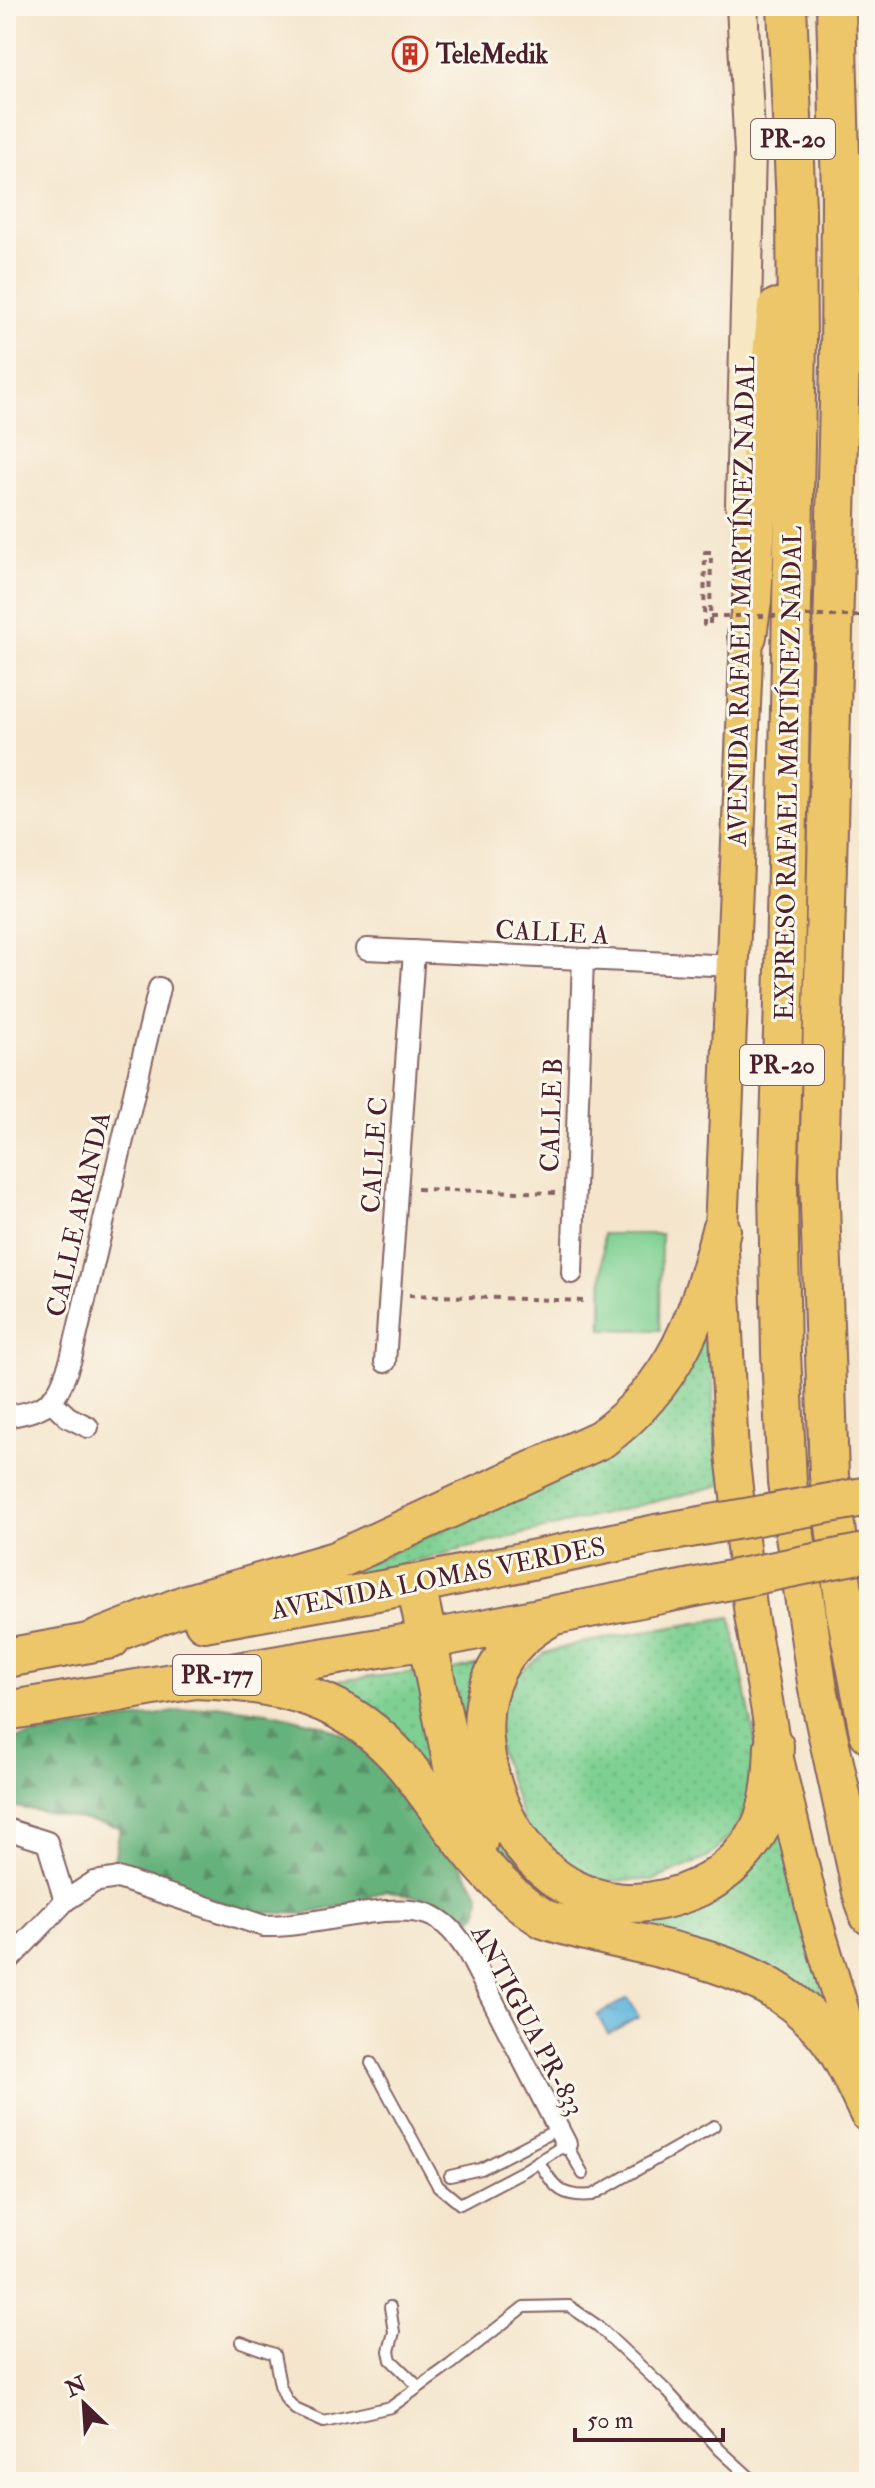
<svg xmlns="http://www.w3.org/2000/svg" width="875" height="2488" font-family="'IM FELL Double Pica',serif">
	<defs>
		<pattern id="grass-dots" width="8" height="8" patternUnits="userSpaceOnUse" patternTransform="scale(2)"><rect width="8" height="8" fill="#7ed092"/><path d="M2 2h.1M6 6h.1" fill="none" stroke="#6eb27e" stroke-width="1.8" stroke-linecap="round"/></pattern>
		<pattern id="forest-firs" width="22" height="20" patternUnits="userSpaceOnUse" patternTransform="scale(2)"><rect width="22" height="20" fill="#66b27c"/><path d="M5 1l3.5 6h-7zM16 11l3.5 6h-7z" fill="#569066"/></pattern>
		<pattern id="water-ripples" width="26" height="14" patternUnits="userSpaceOnUse" patternTransform="scale(2)"><rect width="26" height="14" fill="#60b7dd"/><path d="M2 4q2-2 4 0t4 0M15 11q2-2 4 0t4 0" fill="none" stroke="#5194b3"/></pattern>
	</defs>
	<rect width="100%" height="100%" fill="#fbf7ec"/>
	<filter id="ink" filterUnits="userSpaceOnUse"><feTurbulence type="fractalNoise" baseFrequency=".0125" numOctaves="2"/><feDisplacementMap in="SourceGraphic" scale="16" xChannelSelector="R" yChannelSelector="G"/><feConvolveMatrix kernelMatrix="1 2 1 2 8 2 1 2 1" color-interpolation-filters="sRGB"/></filter>
	<filter id="wash" filterUnits="userSpaceOnUse"><feTurbulence type="fractalNoise" baseFrequency=".006" numOctaves="4" result="noise"/><feDisplacementMap in="SourceGraphic" scale="32" xChannelSelector="R" yChannelSelector="G"/><feGaussianBlur stdDeviation="1.8" result="paint"/><feColorMatrix in="noise" values="0 0 0 0 0 0 0 0 0 0 0 0 0 0 0 0 0 1.4 0 .05"/><feComposite in="paint" operator="in"/></filter>
	<g filter="url(#wash)">
		<rect width="100%" height="100%" fill="#f4e5cc"/>
		<!-- grass -->
		<g fill="url(#grass-dots)" stroke="#64785e" stroke-width="2">
			<path d="M714 1312 713 1405 722 1485 321 1584 571 1472Z"/>
			<path d="M731 1617 758 1755 752 1797 734 1831 709 1857 654 1880 601 1881 557 1859 526 1829 493 1732 511 1680 545 1653 580 1643Z"/>
			<path d="M485 1663 490 1813 620 1916 780 1826 839 2029 544 1908 489 1849 444 1672Z"/>
			<path d="M423 1671 459 1823 300 1685Z"/>
		</g>
		<!-- forest -->
		<path fill="url(#forest-firs)" stroke="#586854" stroke-width="2" d="M216 1705 273 1713 322 1725 363 1744 438 1830 480 1895 478 1913 465 1924 428 1899 385 1890 356 1903 305 1914 256 1912 112 1872 120 1827 6 1805V1740Z"/>
		<!-- park -->
		<path fill="#7ed092" stroke="#64785e" stroke-width="2" d="M603 1234H661L660 1330 602 1329Z"/>
		<!-- water -->
		<path fill="url(#water-ripples)" stroke="#556b84" stroke-width="2" d="M628 1998 639 2017 608 2034 597 2015Z"/>
	</g>
	<g filter="url(#ink)">
		<g fill="none" stroke-linecap="round" stroke-linejoin="round">
			<!-- lane casing -->
			<g stroke="#866463" stroke-width="14">
				<g id="lane">
					<path d="M371 2063 438 2186 460 2204 525 2170 566 2144 583 2174"/>
					<path d="M538 2161C555 2187 559 2198 593 2195L714 2126"/>
					<path d="M450 2176 481 2169 558 2129"/>
					<path d="M390 2307 394 2332 389 2351 391 2360 419 2387"/>
					<path d="M241 2342 274 2354 280 2385 286 2399 295 2409 324 2422 391 2407 450 2365 524 2307 569 2306 598 2326 668 2392 720 2450 755 2482"/>
				</g>
			</g>
			<!-- street casing -->
			<g stroke="#866463" stroke-width="24">
				<g id="street">
					<path d="M367 949 734 966"/>
					<path d="M572 1273 583 959"/>
					<path d="M385 1362 414 951"/>
					<path d="M50 1400 68 1417 88 1427"/>
					<path d="M6 1417C52 1408 56 1403 71 1359L159 988"/>
					<path d="M6 1829 47 1842 65 1901"/>
					<path d="M6 1963 65 1901 94 1882 118 1878 264 1926C311 1928 386 1901 427 1914 446 1920 458 1937 468 1952L566 2144"/>
				</g>
			</g>
			<!-- secondary casing -->
			<g stroke="#866463" stroke-width="34">
				<path id="secondary" d="M741 504 750 152 742 6"/>
			</g>
			<!-- primary casing -->
			<g stroke="#866463" stroke-width="36">
				<path id="primary" d="M747 636 721 1230 732 1454 751 1615 774 1746 814 1915 863 2079"/>
			</g>
			<!-- highway casing -->
			<g stroke="#866463" stroke-width="42">
				<g id="highway">
					<path d="M787 6 796 207 797 341 785 970 778 1188 781 1353 787 1482 818 1689 862 1892 869 1915"/>
					<path d="M836 6 841 193 840 362 819 1174 829 1476 845 1608 869 1733"/>
					<path d="M863 172 866 184 869 258"/>
					<path d="M747 636 752 601 757 496 777 308"/>
					<path d="M416 1584 459 1796 478 1841"/>
					<path d="M547 1619C501 1645 479 1688 484 1741 494 1853 585 1940 699 1887 726 1875 754 1847 764 1818 772 1794 773 1771 774 1746"/>
					<path d="M204 1622 416 1584 656 1534"/>
					<path d="M88 1643 187 1604 335 1561 601 1439C676 1385 699 1316 721 1230"/>
					<path d="M6 1658 111 1639"/>
					<path d="M195 1679C280 1682 349 1696 406 1766 450 1821 483 1881 544 1919 641 1952 759 1949 828 2037 845 2058 856 2088 869 2113"/>
					<path d="M6 1711 427 1640 666 1593"/>
				</g>
			</g>
			<!-- path -->
			<g stroke="#866463" stroke-width="4" stroke-dasharray="6 6" stroke-linecap="butt">
				<path d="M705 552H711L710 625H704Z"/>
				<path d="M417 1189 556 1193"/>
				<path d="M409 1295 585 1301"/>
			</g>
			<!-- lane -->
			<use href="#lane" stroke="#fff" stroke-width="10"/>
			<!-- street -->
			<use href="#street" stroke="#fff" stroke-width="20"/>
			<!-- secondary -->
			<use href="#secondary" stroke="#f7e8c3" stroke-width="30"/>
			<!-- primary -->
			<use href="#primary" stroke="#ecc669" stroke-width="32"/>
			<!-- highway -->
			<use href="#highway" stroke="#ecc669" stroke-width="38"/>
			<!-- highway-bridge casing -->
			<g stroke="#866463" stroke-width="42" stroke-linecap="butt">
				<g id="highway-bridge">
					<path d="M656 1534 869 1496"/>
					<path d="M666 1593 869 1552"/>
				</g>
			</g>
			<!-- path-bridge -->
			<path stroke="#866463" stroke-width="4" stroke-dasharray="6 6" stroke-linecap="butt" d="M710 616H869"/>
			<!-- highway-bridge -->
			<use href="#highway-bridge" stroke="#ecc669" stroke-width="38"/>
		</g>
	</g>
	<!-- icons -->
	<defs>
		<g id="building-ring" transform="scale(1.8)"><circle r="9.5" fill="#fbf7ec" stroke="#c8321e" stroke-width="1.5"/><path d="M-4-6H4V6H1V3H-1V6H-4ZM-2.5-4.3h1.7v1.8h-1.7ZM.8-4.3h1.7v1.8H.8ZM-2.5-1h1.7V.8h-1.7ZM.8-1h1.7V.8H.8Z" fill="#c8321e"/></g>
	</defs>
	<g fill-rule="evenodd">
		<use href="#building-ring" x="410" y="54"/>
	</g>
	<g text-anchor="middle" stroke-width="6" stroke-linejoin="round" paint-order="stroke">
		<!-- shield labels -->
		<g fill="#fbf7ec" stroke="#7f6065" stroke-width="2">
			<rect x="751" y="119" width="84" height="40" rx="6"/>
			<rect x="740" y="1045" width="84" height="40" rx="6"/>
			<rect x="173" y="1655" width="88" height="40" rx="6"/>
		</g>
		<g font-size="24" font-weight="bold" fill="#4a1f2b">
			<text x="793" y="147">PR-20</text>
			<text x="782" y="1073">PR-20</text>
			<text x="217" y="1683">PR-177</text>
		</g>
		<!-- poi labels -->
		<g font-size="26" font-weight="bold" fill="#4a1f2b" stroke="#fbf7ec" text-anchor="start">
			<text x="436" y="63">TeleMedik</text>
		</g>
		<!-- street labels -->
		<g font-size="26" fill="#4a1f2b" stroke="#fbf7ec">
			<text transform="translate(741 601) rotate(-89)" y="9">AVENIDA RAFAEL MARTÍNEZ NADAL</text>
			<text transform="translate(788 773) rotate(-89)" y="9">EXPRESO RAFAEL MARTÍNEZ NADAL</text>
			<text transform="translate(552 932) rotate(3)" y="9">CALLE A</text>
			<text transform="translate(551 1115) rotate(-88)" y="9">CALLE B</text>
			<text transform="translate(374 1155) rotate(-86)" y="9">CALLE C</text>
			<text transform="translate(78 1214) rotate(-77)" y="9">CALLE ARANDA</text>
			<text transform="translate(438 1578) rotate(-11)" y="9">AVENIDA LOMAS VERDES</text>
			<text transform="translate(528 2020) rotate(62)" y="9">ANTIGUA PR-833</text>
		</g>
	</g>
	<!-- margin -->
	<rect width="875" height="2488" fill="none" stroke="#fbf7ec" stroke-width="32"/>
	<!-- north arrow -->
	<g transform="translate(84 2404) rotate(335)" stroke="#fbf7ec" stroke-width="6" paint-order="stroke">
	<path d="M0-6L14 30L0 20L-14 30Z" fill="#4a1f2b"/>
	<text y="-12" font-size="22" font-weight="bold" text-anchor="middle" fill="#4a1f2b">N</text>
	</g>
	<!-- scale -->
	<path d="M575 2428v12h148v-12" fill="none" stroke="#4a1f2b" stroke-width="4"/>
	<text x="587" y="2428" font-size="24" fill="#4a1f2b" stroke="#fbf7ec" stroke-width="6" paint-order="stroke">50 m</text>
</svg>
